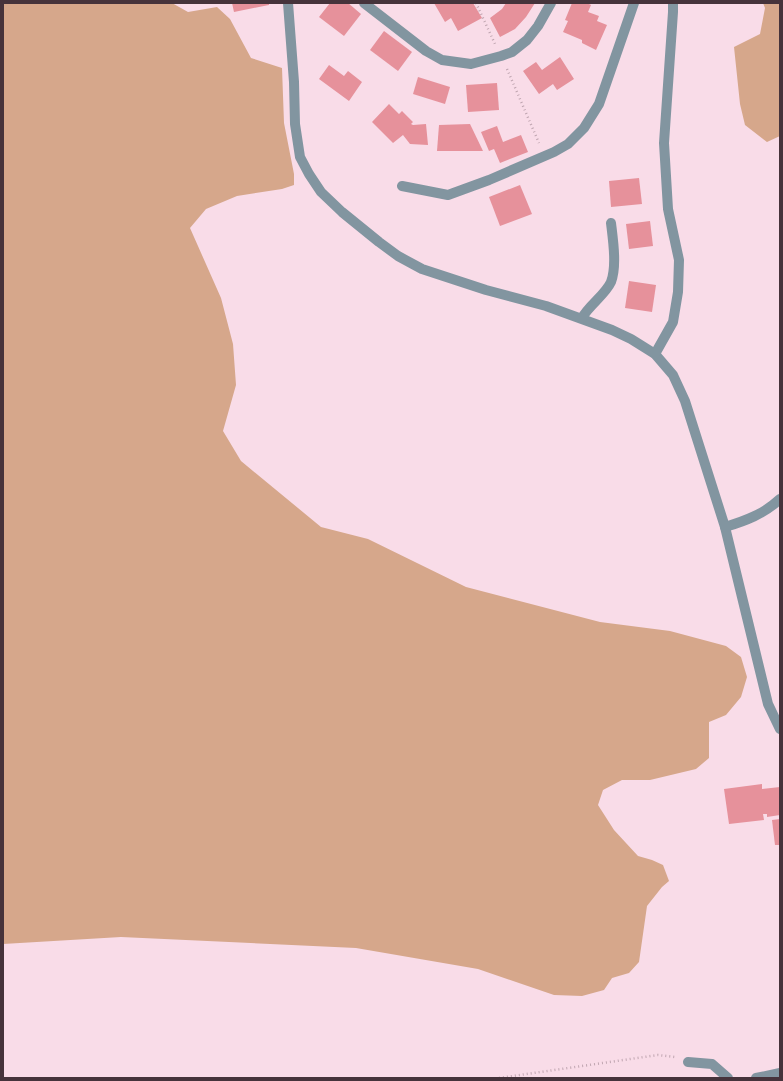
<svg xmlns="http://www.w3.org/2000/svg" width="783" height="1081" font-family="'Nunito Sans',sans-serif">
	<rect width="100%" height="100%" fill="#f9dce8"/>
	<!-- green -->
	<g fill="#d6a78b">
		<path d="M3 3H172L188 12 217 7 230 19 251 58 282 68 284 123 294 174V185L282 189 237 196 206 209 190 228 221 298 233 344 236 385 223 431 241 461 321 527 368 539 466 587 600 622 670 631 726 646 741 657 747 677 741 697 726 715 709 722V758L696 769 650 780H622L603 790 598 805 614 830 638 856 652 860 663 865 669 881 662 887 647 906 639 962 629 973 612 978 604 990 582 996 554 995 478 969 356 948 121 937 3 944Z"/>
		<path d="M763 3H780V136L767 142 745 125 740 104 734 47 760 34 765 8Z"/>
	</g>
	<!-- building -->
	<g fill="#e6919b">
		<path d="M232 3H269V5L234 12Z"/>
		<path d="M330 3H348L361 14 344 36 319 17Z"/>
		<path d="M434 3H473L482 18 458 31 451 18 445 22Z"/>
		<path d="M506 3H535L526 17 515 29 500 37 490 18 502 9Z"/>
		<path d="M572 3H587L591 5 588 12 599 16 597 21 607 25 596 50 582 43V40L563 32 568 21 565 20Z"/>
		<path d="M384 31 412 52 398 71 370 50Z"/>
		<path d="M560 57 574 79 557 90 553 84 539 94 523 71 536 62 542 70Z"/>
		<path d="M329 65 344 76 348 71 362 82 349 101 319 79Z"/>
		<path d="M418 77 450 87 445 104 413 94Z"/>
		<path d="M497 83 499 110 468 112 466 85Z"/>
		<path d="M389 104 399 114 402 111 413 122 411 124 413 125 426 124 428 145 410 144 403 135 393 143 372 122Z"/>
		<path d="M470 124 483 151H437L439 125Z"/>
		<path d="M497 126 503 142 521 135 528 152 500 163 494 149 489 151 481 132Z"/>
		<path d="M639 178 642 204 611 207 609 181Z"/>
		<path d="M520 185 532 214 500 226 489 197Z"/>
		<path d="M650 221 653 246 629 249 626 224Z"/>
		<path d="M629 281 656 285 652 312 625 308Z"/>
		<path d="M762 784V789L780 787V815L767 817V814H763L764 820 729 824 724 789Z"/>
		<path d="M780 819V845H775L772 820Z"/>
	</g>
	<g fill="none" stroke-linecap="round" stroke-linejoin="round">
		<!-- path -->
		<g stroke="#c0a6b1" stroke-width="2.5" stroke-dasharray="1 3" stroke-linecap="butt">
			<path d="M476 3 495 44"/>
			<path d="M507 69 539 143"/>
			<path d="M499 1078 658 1055 675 1057"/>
		</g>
		<!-- minor -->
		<g stroke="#8295a0" stroke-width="10">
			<path d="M288 3 294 82 295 124 300 157 309 174 321 192 342 212 379 242 398 256 422 269 486 290 546 306 612 330 631 339 655 354 673 375 685 401 725 527 768 704 780 729"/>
			<path d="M364 3 426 51 442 60 471 64 501 56 512 52 527 40 538 26 551 3"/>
			<path d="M402 186 448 195 489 180 554 152 568 144 584 128 599 104 634 3"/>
			<path d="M582 318C589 305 605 295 611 282 617 266 613 240 611 223"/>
			<path d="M655 354 673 322 678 292 679 260 668 209 664 143 673 12V3"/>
			<path d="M725 527C745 521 764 514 780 499"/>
			<path d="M688 1062 712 1064 728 1078"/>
			<path d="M756 1078 780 1073"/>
		</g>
	</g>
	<!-- border -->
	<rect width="783" height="1081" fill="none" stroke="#46333b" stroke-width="8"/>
</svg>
